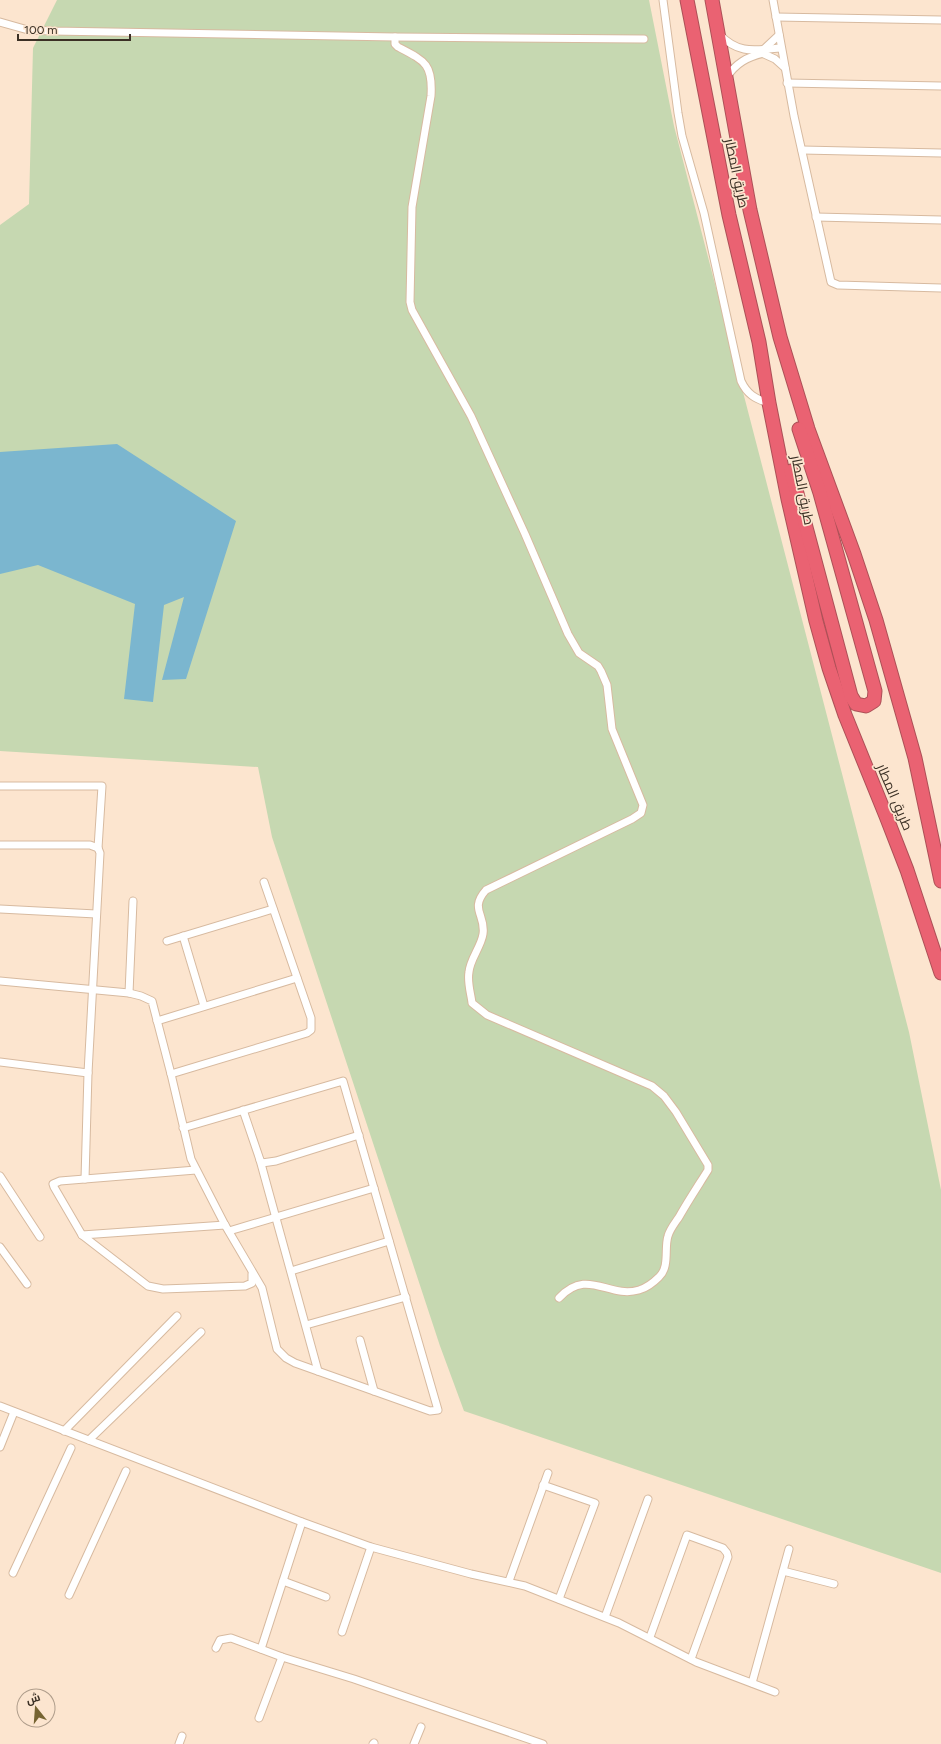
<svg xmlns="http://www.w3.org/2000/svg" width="941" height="1744" font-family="Figtree,Cairo,sans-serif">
	<rect width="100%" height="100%" fill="#fce5cf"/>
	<!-- green -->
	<path fill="#c6d8b1" d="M57 0H649L674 126 909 1032 941 1190V1573L464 1411 440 1346 272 837 258 767 0 751V225L29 204 33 48Z"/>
	<!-- water -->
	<path fill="#7bb6cf" d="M117 444 236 521 186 679 162 680 184 597 164 605 153 702 124 699 135 604 38 565 0 574V452Z"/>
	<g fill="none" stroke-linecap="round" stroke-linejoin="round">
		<!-- street casing -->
		<g stroke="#d7baa0" stroke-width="9">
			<g id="street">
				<path d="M663 0 678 113 682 136 704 213 741 381C747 394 755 399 769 403"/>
				<path d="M773 0 794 116 831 282 838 285 941 288"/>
				<path d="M776 17 941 20"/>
				<path d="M0 22 28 30 52 31 395 37 644 39"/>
				<path d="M719 34C739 55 755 50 781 48"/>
				<path d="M395 37V44L398 47C425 61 433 64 431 96L412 207 410 302 412 310 471 416 525 534 568 634 579 653 598 666 601 671 607 685 612 729 643 805 641 813 632 819 486 890C469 909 486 915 483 934 481 947 470 959 469 972 467 982 471 994 472 1003L487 1015 652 1086 664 1096 676 1112 708 1165V1170C698 1186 688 1201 679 1217 675 1223 670 1229 668 1236 664 1248 670 1267 659 1277 654 1282 646 1288 639 1290 608 1299 588 1267 559 1298"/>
				<path d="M763 50 779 35"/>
				<path d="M764 54 775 59 785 68"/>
				<path d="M726 78C736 63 747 57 764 53"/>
				<path d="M787 83 941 86"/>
				<path d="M802 150 941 153"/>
				<path d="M816 217 941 220"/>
				<path d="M0 786H102L98 848"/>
				<path d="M0 845H90L98 848 100 853 88 1073 85 1179"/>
				<path d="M0 909 96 914"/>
				<path d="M183 936 204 1006"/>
				<path d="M167 941 273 909"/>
				<path d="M0 981 129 993 141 996 152 1001 171 1074 191 1159 225 1225 262 1288 277 1349 286 1358 295 1363 430 1411 438 1410 343 1081 183 1128"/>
				<path d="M129 993 133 901"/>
				<path d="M157 1021 297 978"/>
				<path d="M0 1062 88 1073"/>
				<path d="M171 1074 307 1033 311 1030V1018L264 882"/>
				<path d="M243 1110 260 1160 262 1163 276 1161 359 1135"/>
				<path d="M260 1160 318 1371"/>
				<path d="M196 1170 60 1181 53 1184 54 1187 82 1235 148 1286 163 1289 245 1286 252 1283V1274"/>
				<path d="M0 1176 40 1237"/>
				<path d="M229 1231 374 1188"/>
				<path d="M82 1235 225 1225"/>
				<path d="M0 1247 27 1284"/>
				<path d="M291 1271 389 1241"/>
				<path d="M306 1325 406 1297"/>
				<path d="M360 1340 374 1391"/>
				<path d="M0 1406 302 1522 371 1547 471 1574 525 1586 619 1623 696 1662 775 1692"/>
				<path d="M64 1431 177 1316"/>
				<path d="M89 1440 201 1332"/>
				<path d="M0 1447 14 1412"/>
				<path d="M543 1485 595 1503 559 1599"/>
				<path d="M783 1571 834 1584"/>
				<path d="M13 1573 71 1448"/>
				<path d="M283 1581 326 1597"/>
				<path d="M509 1581 548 1473"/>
				<path d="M69 1595 126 1471"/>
				<path d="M605 1617 648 1499"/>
				<path d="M342 1632 371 1547"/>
				<path d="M650 1637 687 1535 723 1548 727 1553 728 1557 691 1659"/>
				<path d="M216 1648 220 1640 231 1638 282 1657 354 1679 543 1744"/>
				<path d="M261 1649 302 1522"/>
				<path d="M752 1683 789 1549"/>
				<path d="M259 1718 282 1657"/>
				<path d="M179 1744 182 1736"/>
				<path d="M373 1744 374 1743"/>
				<path d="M414 1744 421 1727"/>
			</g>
		</g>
		<!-- highway casing -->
		<g stroke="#ad5057" stroke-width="15">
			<g id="highway">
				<path d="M687 0 729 215 759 342 769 403 788 499 816 621 829 668 845 715 886 816 907 870 941 973"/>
				<path d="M712 0 750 210 780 337 808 429 854 554 876 620 915 758 941 881"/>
				<path d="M791 471 851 696 856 704 866 706 874 701 875 691 820 493 799 429"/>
			</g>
		</g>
		<!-- street -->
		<use href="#street" stroke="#fff" stroke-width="7"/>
		<!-- highway -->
		<use href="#highway" stroke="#ea6272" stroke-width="13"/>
	</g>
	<g text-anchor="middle" stroke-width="3.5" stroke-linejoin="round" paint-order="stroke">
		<!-- street labels -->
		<g font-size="14" fill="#3b3025" stroke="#fce5cf">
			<text transform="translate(737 173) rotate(78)" y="5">طريق المطار</text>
			<text transform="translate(803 490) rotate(79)" y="5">طريق المطار</text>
			<text transform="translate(895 797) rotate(67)" y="5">طريق المطار</text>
		</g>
	</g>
	<!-- north arrow -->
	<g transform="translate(36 1708) rotate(343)"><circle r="19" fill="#fce5cf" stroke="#af9d8b"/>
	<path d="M0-3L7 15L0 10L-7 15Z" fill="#766432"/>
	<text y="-6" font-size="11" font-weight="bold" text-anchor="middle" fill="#3b3025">ش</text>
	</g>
	<!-- scale -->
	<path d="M18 34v6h112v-6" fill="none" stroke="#3b3025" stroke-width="2"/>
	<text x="24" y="34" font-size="12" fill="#3b3025" stroke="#fce5cf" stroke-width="3" paint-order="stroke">100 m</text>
</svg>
